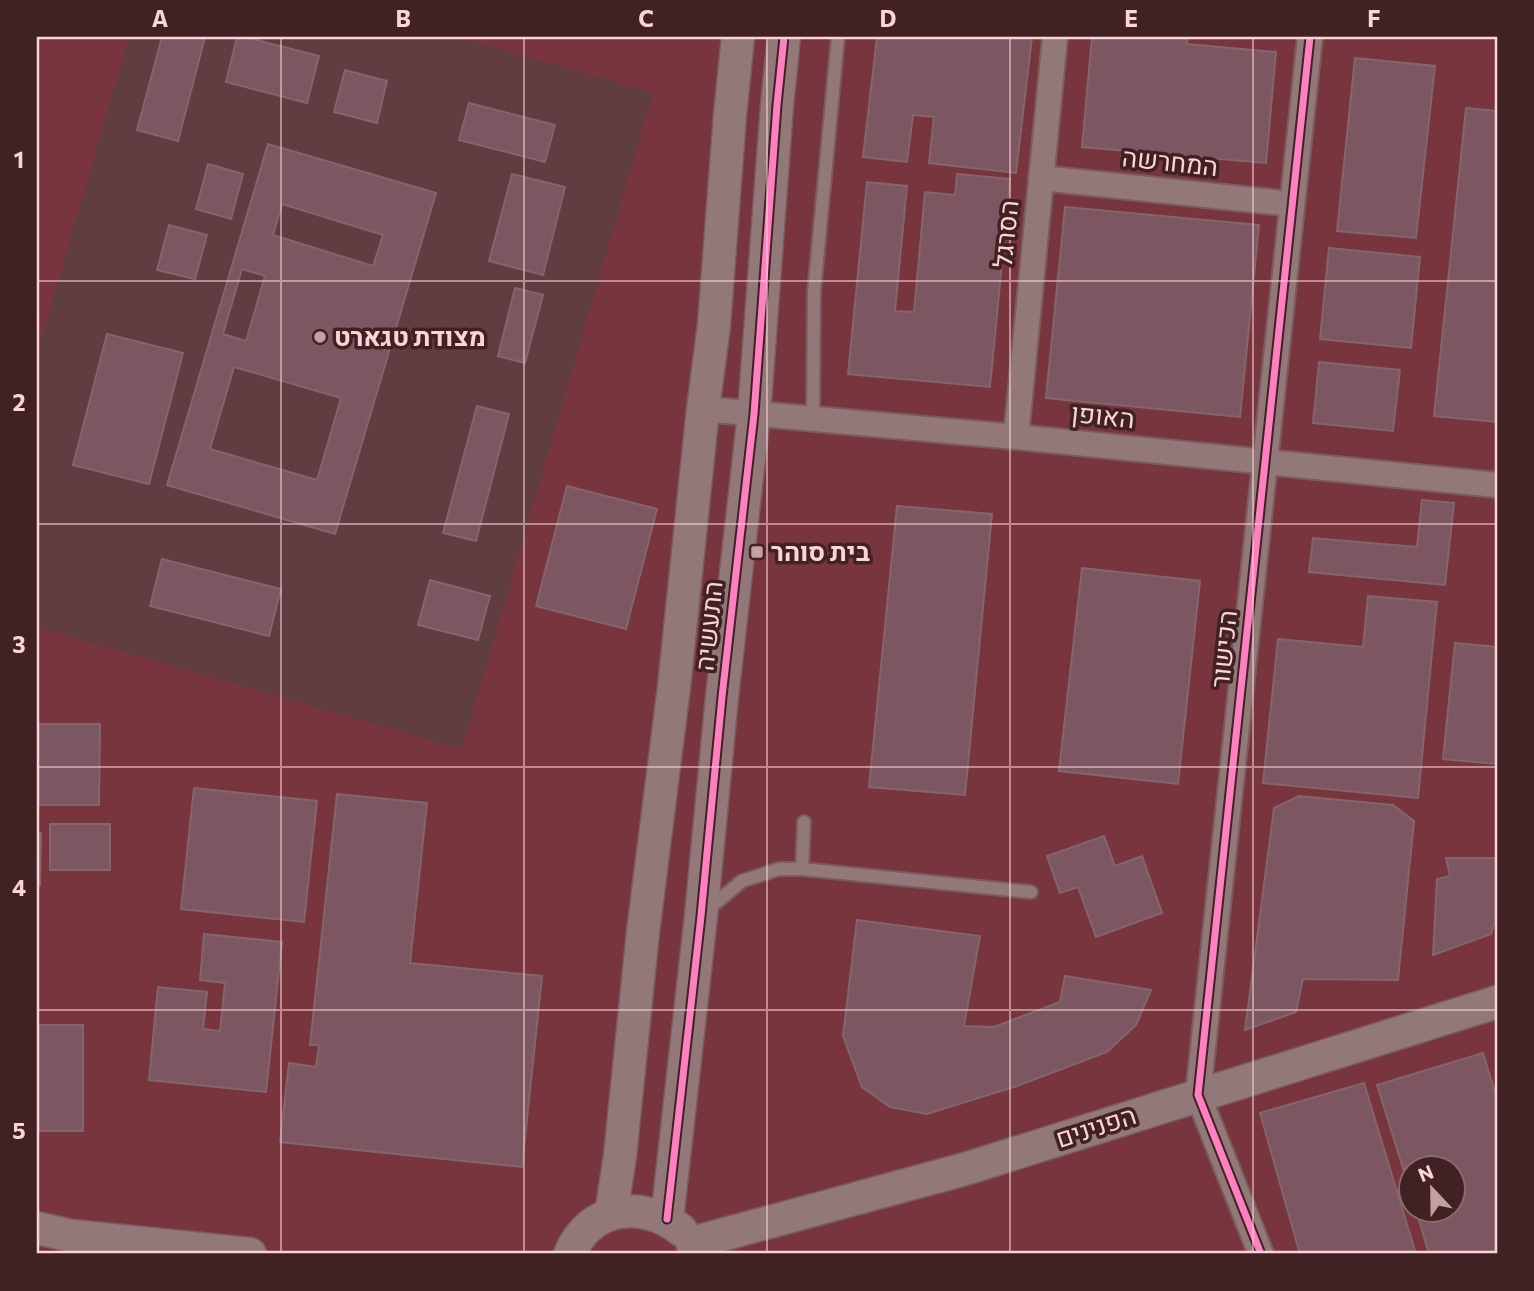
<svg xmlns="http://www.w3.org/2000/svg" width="1534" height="1291" font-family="Commissioner,Heebo,sans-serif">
	<rect width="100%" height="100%" fill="#603d41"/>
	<!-- built -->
	<g fill="#79353d" fill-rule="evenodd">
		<path d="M37 37H129L37 353Z"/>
		<path d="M458 37H1497V1254H37V627L462 749 653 93ZM1412 1168H1454V1210H1412Z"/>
	</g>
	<!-- building -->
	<g fill="#7c5661" stroke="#82666c" stroke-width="2" fill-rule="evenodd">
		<path d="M162 37H205L178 141 137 130Z"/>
		<path d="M237 37H245L319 56 307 103 226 82Z"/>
		<path d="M877 37H1032L1016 173 929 163 934 117 913 115 907 162 863 157Z"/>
		<path d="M1092 37H1187V44L1276 52 1266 163 1082 147Z"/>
		<path d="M1355 58 1435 66 1416 238 1337 231Z"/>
		<path d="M345 70 387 81 377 123 334 112Z"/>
		<path d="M469 103 555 125 545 162 459 140Z"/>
		<path d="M1466 108 1497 111V422L1434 416Z"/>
		<path d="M268 144 436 193 335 534 167 485ZM282 204 383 235 373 266 273 235ZM242 269 265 276 246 341 223 334ZM234 367 341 398 317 480 210 449Z"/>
		<path d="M208 164 243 174 231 219 196 209Z"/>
		<path d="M512 174 565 187 543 275 489 261Z"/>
		<path d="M957 174 1010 179 990 387 848 374 867 182 907 186 895 311 914 312 925 192 955 195Z"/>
		<path d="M1065 207 1259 225 1240 417 1046 398Z"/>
		<path d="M169 225 207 235 195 279 157 270Z"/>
		<path d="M1329 248 1420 257 1411 348 1320 339Z"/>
		<path d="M515 288 543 295 525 363 498 356Z"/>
		<path d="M107 334 183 353 149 484 73 465Z"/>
		<path d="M1319 362 1400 370 1393 431 1313 423Z"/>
		<path d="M477 406 509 414 476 541 443 533Z"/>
		<path d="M567 486 657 509 626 629 536 606Z"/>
		<path d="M1422 500 1454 503 1445 585 1309 572 1313 538 1417 547Z"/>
		<path d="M897 506 992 514 965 795 869 787Z"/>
		<path d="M162 559 281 589 269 636 150 606Z"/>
		<path d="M1082 568 1200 581 1178 784 1059 771Z"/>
		<path d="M430 580 490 596 478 640 418 625Z"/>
		<path d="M1368 596 1437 602 1418 798 1263 783 1278 639 1363 647Z"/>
		<path d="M1455 643 1497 647V764L1443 759Z"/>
		<path d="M37 724H100L99 805H37Z"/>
		<path d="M194 788 317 801 304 922 181 909Z"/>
		<path d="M337 794 427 803 410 963 542 976 522 1167 280 1142 289 1063 316 1067 319 1045H310Z"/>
		<path d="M1299 796 1393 805 1414 821 1398 980 1303 979 1296 1012 1245 1030 1274 808Z"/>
		<rect x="50" y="824" width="60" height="46"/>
		<path d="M37 833H41L40 885H37Z"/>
		<path d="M1104 836 1115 866 1142 856 1162 913 1096 937 1078 887 1060 893 1047 856Z"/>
		<path d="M1446 858H1497V924H1494L1491 934 1433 955 1437 879 1450 876Z"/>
		<path d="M857 920 980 936 964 1026 994 1027 1060 1002 1065 976 1151 990 1136 1025 1107 1052 1017 1086 927 1114 890 1107 862 1087 843 1036Z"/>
		<path d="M204 934 282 942 266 1092 149 1080 158 987 207 992 203 1029 220 1031 225 983 200 980Z"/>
		<rect x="37" y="1025" width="46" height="106"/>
		<path d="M1483 1053 1497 1099V1254H1429L1416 1210H1454V1168H1412V1197L1377 1085Z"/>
		<path d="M1364 1083 1416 1254H1300L1260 1113Z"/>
	</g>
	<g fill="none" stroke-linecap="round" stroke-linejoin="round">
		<!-- service casing -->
		<g stroke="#7a5b5e" stroke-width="16">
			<g id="service">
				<path d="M813 419 814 292 838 37"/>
				<path d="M802 869 804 822"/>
				<path d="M706 911 742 881 779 869H802L1031 892"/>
			</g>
		</g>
		<!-- minor casing -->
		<g stroke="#7a5b5e" stroke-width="28">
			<g id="minor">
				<path d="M1041 178 1292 204"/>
				<path d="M703 409 1016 437 1497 485"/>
				<path d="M1016 437 1055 37"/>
				<path d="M1261 1254 1198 1095 1310 37"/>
			</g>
		</g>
		<!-- tertiary casing -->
		<g stroke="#7a5b5e" stroke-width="35">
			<g id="tertiary">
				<path d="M611 1214 620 1156 643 932 674 687 703 409 714 325 730 115 738 37"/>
				<path d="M667 1219 701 916 722 697 754 414 777 105 784 37"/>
				<path d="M37 1228 72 1236 250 1254"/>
				<path d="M692 1243 965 1169 1497 1002"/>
				<path d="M570 1254C590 1206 642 1199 681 1230"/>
			</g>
		</g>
		<!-- service -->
		<use href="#service" stroke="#937879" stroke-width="12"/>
		<!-- minor -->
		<use href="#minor" stroke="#937879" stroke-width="24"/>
		<!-- tertiary -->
		<use href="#tertiary" stroke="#937879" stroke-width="32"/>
		<!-- cycleway casing -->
		<g stroke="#402224" stroke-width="11">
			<g id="cycleway">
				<path d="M667 1219 701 916 722 697 754 414 777 105 784 37"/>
				<path d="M1261 1254 1198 1095 1310 37"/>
			</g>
		</g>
		<!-- cycleway -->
		<use href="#cycleway" stroke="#ff80c0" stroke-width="7"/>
	</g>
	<!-- grid -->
	<path fill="none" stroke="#fdd4d5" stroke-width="2" stroke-opacity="0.55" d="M281 37V1254M524 37V1254M767 37V1254M1010 37V1254M1253 37V1254M37 281H1497M37 524H1497M37 767H1497M37 1010H1497"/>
	<!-- markers -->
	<g fill="#c69fa1" stroke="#402224" stroke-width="2.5">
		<circle cx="320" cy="337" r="7"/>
		<rect x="750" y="545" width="14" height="14" rx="3.5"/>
	</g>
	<g text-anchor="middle" stroke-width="7" stroke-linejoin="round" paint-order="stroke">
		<!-- street labels -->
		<g font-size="26" fill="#fdd4d5" stroke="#402224">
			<text transform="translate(1170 162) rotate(6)" y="9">המחרשה</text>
			<text transform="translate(1006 234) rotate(-84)" y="9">הסרגל</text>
			<text transform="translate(1103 416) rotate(6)" y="9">האופן</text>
			<text transform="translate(709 626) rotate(-84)" y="9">התעשיה</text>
			<text transform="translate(1224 649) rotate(-84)" y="9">הכישור</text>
			<text transform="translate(1096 1127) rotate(-18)" y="9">הפנינים</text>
		</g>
		<!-- poi labels -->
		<g font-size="26" font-weight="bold" fill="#fdd4d5" stroke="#402224" text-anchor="start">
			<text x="334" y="346">מצודת טגארט</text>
			<text x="771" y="561">בית סוהר</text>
		</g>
	</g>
	<!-- border -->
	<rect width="1534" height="1291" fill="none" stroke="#402224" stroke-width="77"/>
	<!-- north arrow -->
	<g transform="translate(1432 1189) rotate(338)"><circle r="33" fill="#402224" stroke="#8c696b" stroke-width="2"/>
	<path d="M0-5L12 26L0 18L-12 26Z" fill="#c69fa1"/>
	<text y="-10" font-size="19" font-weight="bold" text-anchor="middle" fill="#fdd4d5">N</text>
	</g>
	<rect x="38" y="38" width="1458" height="1214" fill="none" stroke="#fdd4d5" stroke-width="2.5"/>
	<g font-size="23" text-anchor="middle" font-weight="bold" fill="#fdd4d5">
		<text x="160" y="27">A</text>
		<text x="403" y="27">B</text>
		<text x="646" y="27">C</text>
		<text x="888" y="27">D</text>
		<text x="1131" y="27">E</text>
		<text x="1374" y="27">F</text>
		<text x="19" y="168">1</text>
		<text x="19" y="411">2</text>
		<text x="19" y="653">3</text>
		<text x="19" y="896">4</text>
		<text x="19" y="1139">5</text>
	</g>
</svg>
